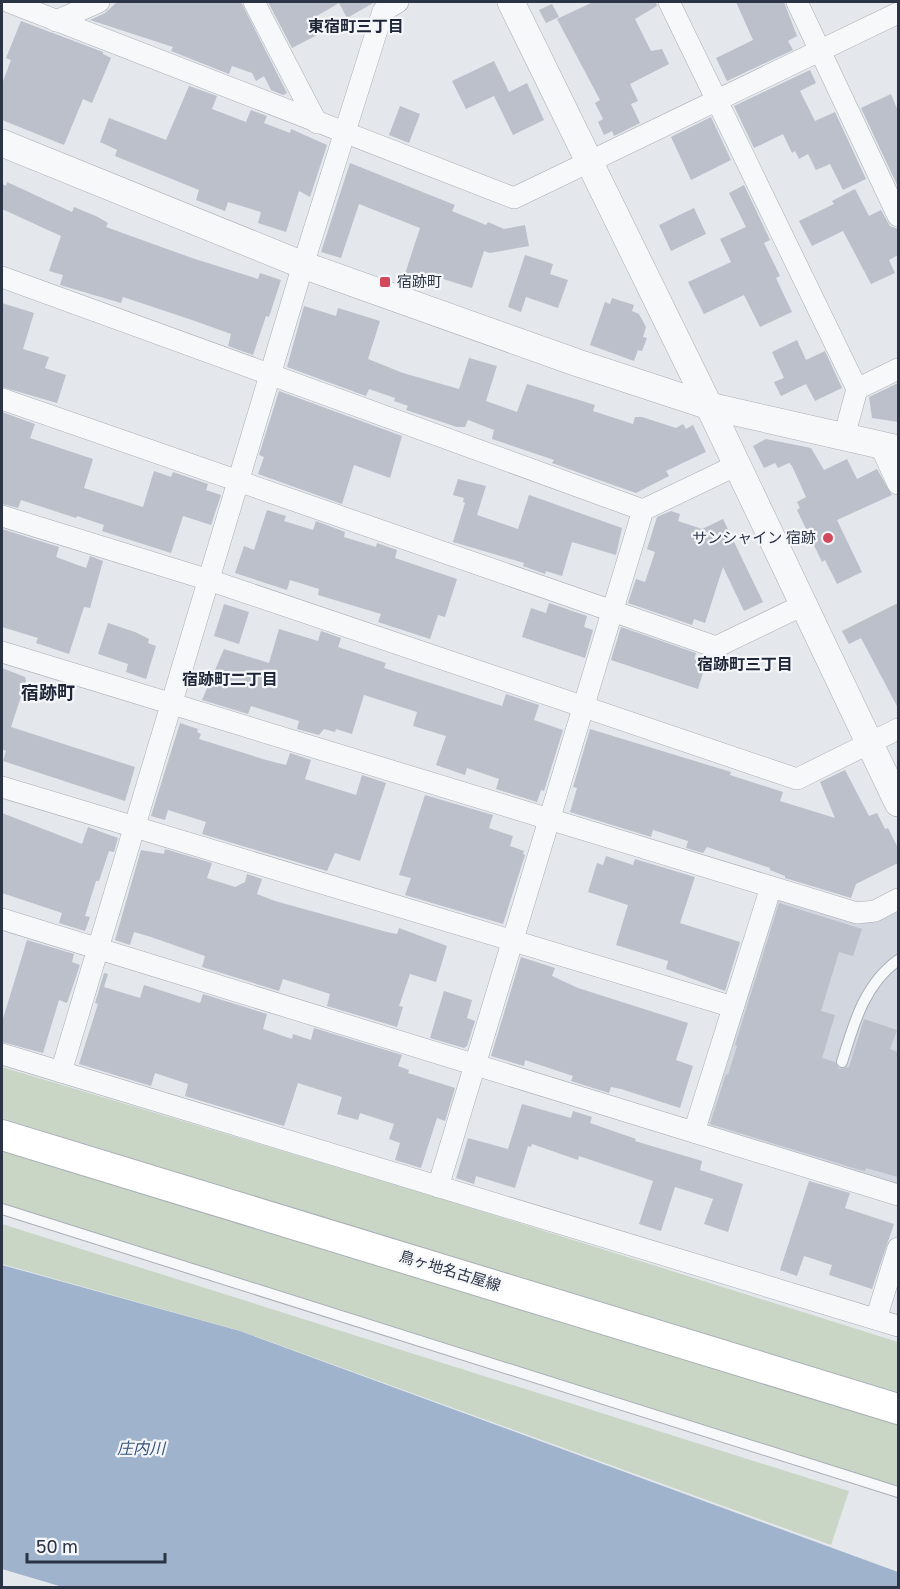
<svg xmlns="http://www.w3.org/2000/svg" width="900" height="1589" font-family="'Golos Text','Noto Sans JP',sans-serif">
	<rect width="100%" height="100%" fill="#e4e7ec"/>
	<!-- built -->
	<path fill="#d2d6de" d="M776 896 898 909V1186L711 1130 707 1120Z"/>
	<!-- green -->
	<g fill="#c9d6c5">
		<path d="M2 1067 436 1197 898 1342V1397L2 1118Z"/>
		<path d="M2 1144 898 1425V1488L2 1204Z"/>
		<path d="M2 1224 849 1491 831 1545 241 1331 2 1264Z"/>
	</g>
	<!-- water -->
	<path fill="#9fb4cc" d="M2 1265 240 1331 898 1572V1587L66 1588 2 1569Z"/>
	<!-- building -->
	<g fill="#bbc0ca">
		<path d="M117 2H241L287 93 283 95 271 90 264 76 256 81 252 73 232 66 229 74 171 51 173 47 90 20 105 13Z"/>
		<path d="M268 2H375L347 18 339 3 315 17 323 32 292 48Z"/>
		<path d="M593 2H656L657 6 635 19 651 51 662 49 669 64 630 84 638 101 631 104 640 123 614 136 612 131 604 135 598 122 603 119 595 103 600 100 557 19Z"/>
		<path d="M736 2H784L797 36 788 41 793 50 727 81 716 58 753 40Z"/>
		<path d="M552 4 559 17 546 23 539 10Z"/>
		<path d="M21 21 103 52V54L111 58 92 103 83 99 64 145 2 120V84L11 60 6 58Z"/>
		<path d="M494 61 509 92 527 83 544 120 513 135 494 96 466 109 452 81Z"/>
		<path d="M810 70 816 83 800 91 815 121 835 112 866 179 843 190 830 164 816 170 808 154 799 159 795 151 792 153 783 134 754 148 734 106Z"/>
		<path d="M189 86 217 96 212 109 246 122 251 110 267 116 264 123 290 133 291 129 327 145 310 197 299 191 286 232 258 223 261 212 228 202 225 211 196 200 199 190 115 156 117 150 100 142 109 118 166 140Z"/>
		<path d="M891 94 898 111V187L861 108Z"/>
		<path d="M400 106 420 114 409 143 389 135Z"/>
		<path d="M711 117 731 160 691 180 671 137Z"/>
		<path d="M350 163 455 205 452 211 486 225 488 222 504 229 525 225 529 246 490 253 484 251 472 288 424 273 421 282 404 277 420 228 359 204 341 258 321 252Z"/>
		<path d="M7 182 72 212 74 207 98 217 108 223 106 227 192 258 258 279 260 273 281 280 269 317 266 316 253 355 228 346 231 334 195 321 123 297 121 303 60 285 63 275 49 271 61 236 2 209V184L6 186Z"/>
		<path d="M744 185 770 240 764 243 780 276 776 278 792 312 760 327 744 295 704 314 688 282 731 262 720 239 746 227 729 193Z"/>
		<path d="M855 189 869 216 881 210 890 226 898 229V255L889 260 895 273 871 284 843 231 812 246 799 221 834 204 832 201Z"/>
		<path d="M694 208 706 234 671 251 659 225Z"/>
		<path d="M525 255 553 264 550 274 568 280 558 308 526 297 521 312 508 307Z"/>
		<path d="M612 298 634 305 632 311 639 314 646 327 643 337 647 338 642 351 638 350 634 361 590 345 605 302 610 304Z"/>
		<path d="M2 303 34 313 23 349 49 357 45 368 66 375 57 403 2 387Z"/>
		<path d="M304 306 336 316 338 308 380 321 368 359 403 373 459 389 469 358 497 366 486 401 517 412 527 384 595 405 593 411 633 424 635 417H642L676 428 683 424 686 429 693 425 706 452 666 471 669 476 636 493 599 480 552 463 554 460 492 439 494 430 468 420 465 427H457L406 410 408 406 394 401 395 398 369 389 366 396 287 367Z"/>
		<path d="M797 340 806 360 825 351 842 388 815 401 806 384 781 396 774 382 784 378 772 352Z"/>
		<path d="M898 383V422L872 418 869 397Z"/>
		<path d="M279 391 402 436 390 478 354 465 342 504 258 474 264 457 259 455Z"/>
		<path d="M2 412 35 424 30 438 93 459 84 488 143 507 154 471 171 477 173 472 208 484 206 490 221 495 211 525 183 516 171 553 102 531 104 525 77 516 76 518 21 500 18 508 2 504Z"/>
		<path d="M766 439 811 448 824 470 847 459 857 479 877 469 892 495 837 520 862 572 837 584 825 560 822 562 797 510 800 508 797 502 806 497 792 466 789 463 778 468 775 463 764 468 753 446Z"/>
		<path d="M458 479 486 486 477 515 518 529 529 495 622 528 616 555 572 542 562 576 546 571 545 574 523 566 524 563 453 542 465 503 463 502 464 498 453 495Z"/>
		<path d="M267 510 286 516 284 521 313 530 316 521 345 532 344 537 376 547 377 543 397 550 395 558 457 579 445 617 438 615 430 639 378 622 381 614 318 595 319 589 290 580 287 590 235 573 244 546 254 550Z"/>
		<path d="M671 511 680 514 678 521 702 529 723 519 763 602 744 611 723 567 705 623 694 619 692 625 628 603 636 579 645 582 655 552 647 549 657 517Z"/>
		<path d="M2 529 59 547 56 557 86 568 90 556 103 561 90 608 84 607 69 654 36 643 38 638 2 627Z"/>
		<path d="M549 603 587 616 584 627 593 630 585 658 522 637 531 608 546 613Z"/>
		<path d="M898 603V708L861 638 849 644 842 631Z"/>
		<path d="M224 604 249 612 239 644 214 636Z"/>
		<path d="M108 623 135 632 149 639 148 643 156 646 146 679 126 672 128 664 98 654Z"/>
		<path d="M621 627 696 653 694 659 706 663 698 689 611 660Z"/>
		<path d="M279 629 318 641 321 631 341 638 338 647 386 663 384 668 502 706 506 694 539 705 534 720 563 730 544 791 541 790 537 802 496 789 499 779 467 768 465 775 436 765 446 736 413 726 417 712 364 695 352 734 336 729 335 732 324 729 319 735 297 729 299 721 270 712 251 706 248 714 202 700 224 649 269 663Z"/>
		<path d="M2 668 25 677 26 681 11 727 135 767 125 801 3 761 6 751 2 749Z"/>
		<path d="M180 723 198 729 197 732 201 734 199 739 266 760 286 765 290 753 311 760 305 779 356 795 362 775 386 783 360 861 335 853 327 871 202 834 206 822 168 810 165 820 151 816Z"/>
		<path d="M590 729 731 772 730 775 783 792 780 801 835 818 820 782 845 770 869 816 877 813 885 829 888 828 898 848V863L856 884 851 898 785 878V876L770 870V868L707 847 703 853 686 848 688 841 653 830 651 837 570 812 577 788 573 787Z"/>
		<path d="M425 795 493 815 489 828 513 836 510 846 524 851 523 854 525 855 503 924 405 895 411 878 399 875Z"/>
		<path d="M2 813 82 844 88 827 118 838 114 852 109 851 99 881H96L85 916 90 917 85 931 59 923 62 913 2 893Z"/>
		<path d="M165 849 212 863 207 878 235 887 245 882 247 874 262 879 257 894 275 901 387 932 397 934 399 928 447 946 436 982 410 974 399 1006 403 1007 397 1027 327 1006 330 994 283 979 279 991 202 967 205 956 151 937 134 932 130 945 115 940 141 850 164 854Z"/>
		<path d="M606 856 633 865 635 859 695 877 680 923 740 942 725 991 666 969 668 961 616 945 628 905 588 892 597 863 603 865Z"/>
		<path d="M779 903 862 929 853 956 839 952 821 1011 835 1015 822 1058 835 1062 839 1069 849 1067 864 1019 897 1030 890 1049 898 1052V1177L866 1168 865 1171 857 1169 710 1124 726 1074 728 1075 737 1046 735 1045Z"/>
		<path d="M27 940 74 954 72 962 80 965 67 1003 59 1000 43 1053 2 1042V1022Z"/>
		<path d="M521 957 555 968 552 976 578 988 688 1023 676 1060 693 1066 680 1108 621 1089 611 1087 609 1093 571 1081 573 1076 525 1060 524 1066 491 1056Z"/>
		<path d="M104 973 108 974 104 987 140 998 144 985 200 1003 203 994 267 1014 263 1029 292 1039 293 1034 311 1040 314 1028 402 1055 398 1066 409 1070 408 1073 455 1088 445 1121 437 1118 421 1168 395 1160 400 1143 389 1139 394 1124 360 1113 358 1120 337 1114 342 1097 298 1083 284 1126 185 1096 188 1084 155 1073 151 1086 79 1064 98 1004 95 1003Z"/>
		<path d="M444 991 472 1000 467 1018 475 1021 467 1046 464 1048 430 1038Z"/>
		<path d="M522 1104 571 1118 573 1111 592 1117 590 1123 636 1139 635 1141 702 1161 700 1170 743 1184 728 1232 704 1224 713 1199 675 1187 661 1231 639 1224 653 1181 579 1156 578 1160 532 1144 531 1147 528 1146 515 1188 476 1176 474 1184 456 1178 468 1138 508 1149Z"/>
		<path d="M809 1181 850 1193 845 1208 894 1224 872 1289 829 1275 832 1265 804 1256 797 1276 780 1270Z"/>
	</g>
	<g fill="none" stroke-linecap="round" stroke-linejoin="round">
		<!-- service casing -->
		<g stroke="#a9aeb7" stroke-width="12">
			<g id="service">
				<path d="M842 1062C854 1023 864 985 898 960"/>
				<path d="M2 1209 898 1492"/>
			</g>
		</g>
		<!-- minor casing -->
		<g stroke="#a9aeb7" stroke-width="22">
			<g id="minor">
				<path d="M9 2 514 198 898 13"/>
				<path d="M254 2 317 123"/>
				<path d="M669 2 857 389 844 437"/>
				<path d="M797 2 898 216"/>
				<path d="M56 21 99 2"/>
				<path d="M2 277 643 510"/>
				<path d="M857 389 898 369"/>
				<path d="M2 399 716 647 803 605"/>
				<path d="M880 445 898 484"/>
				<path d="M2 516 209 580 797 779 898 729"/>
				<path d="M2 652 857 913 875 911 898 899"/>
				<path d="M2 787 733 1007"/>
				<path d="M2 919 898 1195"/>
				<path d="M2 1054 898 1326"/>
				<path d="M61 1072 303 265 383 11 398 2"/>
				<path d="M694 1132 771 887"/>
				<path d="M438 1187 643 510 737 465"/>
				<path d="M876 1319 898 1248"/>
			</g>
		</g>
		<!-- tertiary casing -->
		<g stroke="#a9aeb7" stroke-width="28">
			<g id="tertiary">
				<path d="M511 2 709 406 898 803"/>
				<path d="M2 143 303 265 578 363 709 406 898 449"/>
			</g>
		</g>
		<!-- secondary casing -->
		<g stroke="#a9aeb7" stroke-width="32">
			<path id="secondary" d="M2 1135 898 1409"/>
		</g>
		<!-- service -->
		<use href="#service" stroke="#f7f8fa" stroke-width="10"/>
		<!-- minor -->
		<use href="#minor" stroke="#f7f8fa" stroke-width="21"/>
		<!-- tertiary -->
		<use href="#tertiary" stroke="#f7f8fa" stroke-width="27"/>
		<!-- secondary -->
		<use href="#secondary" stroke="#fff" stroke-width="30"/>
	</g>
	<!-- markers -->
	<g fill="#d1495b" stroke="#f4f6f9" stroke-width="2">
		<rect x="379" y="276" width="12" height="12" rx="3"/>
		<circle cx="828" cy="538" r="6"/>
	</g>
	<g text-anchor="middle" stroke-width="4.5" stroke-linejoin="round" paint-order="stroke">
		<!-- poi labels -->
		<g font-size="15" fill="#2b3445" stroke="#f4f6f9" text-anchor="start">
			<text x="397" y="287">宿跡町</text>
			<text x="816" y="543" text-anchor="end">サンシャイン 宿跡</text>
		</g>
		<!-- street labels -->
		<g font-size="15" fill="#2b3445" stroke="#f4f6f9">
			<text transform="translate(450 1271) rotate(17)" y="5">鳥ヶ地名古屋線</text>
		</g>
		<!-- neighbourhood labels -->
		<g font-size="16" font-weight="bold" fill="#1d2536" stroke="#f4f6f9">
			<text x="356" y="32">東宿町三丁目</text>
			<text x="745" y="670">宿跡町三丁目</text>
			<text x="230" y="685">宿跡町二丁目</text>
		</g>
		<!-- water labels -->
		<g font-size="16" font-style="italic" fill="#34527a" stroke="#f4f6f9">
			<text x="141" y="1454">庄内川</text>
		</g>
		<!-- quarter labels -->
		<g font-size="18" font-weight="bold" fill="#1d2536" stroke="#f4f6f9">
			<text x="48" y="699">宿跡町</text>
		</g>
	</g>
	<!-- border -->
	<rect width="900" height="1589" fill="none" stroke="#2b3445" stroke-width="6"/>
	<!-- scale -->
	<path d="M27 1553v9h138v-9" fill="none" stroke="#2b3445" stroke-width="3"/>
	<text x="36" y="1553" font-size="18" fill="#2b3445" stroke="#f4f6f9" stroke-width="4.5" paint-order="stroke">50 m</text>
</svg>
